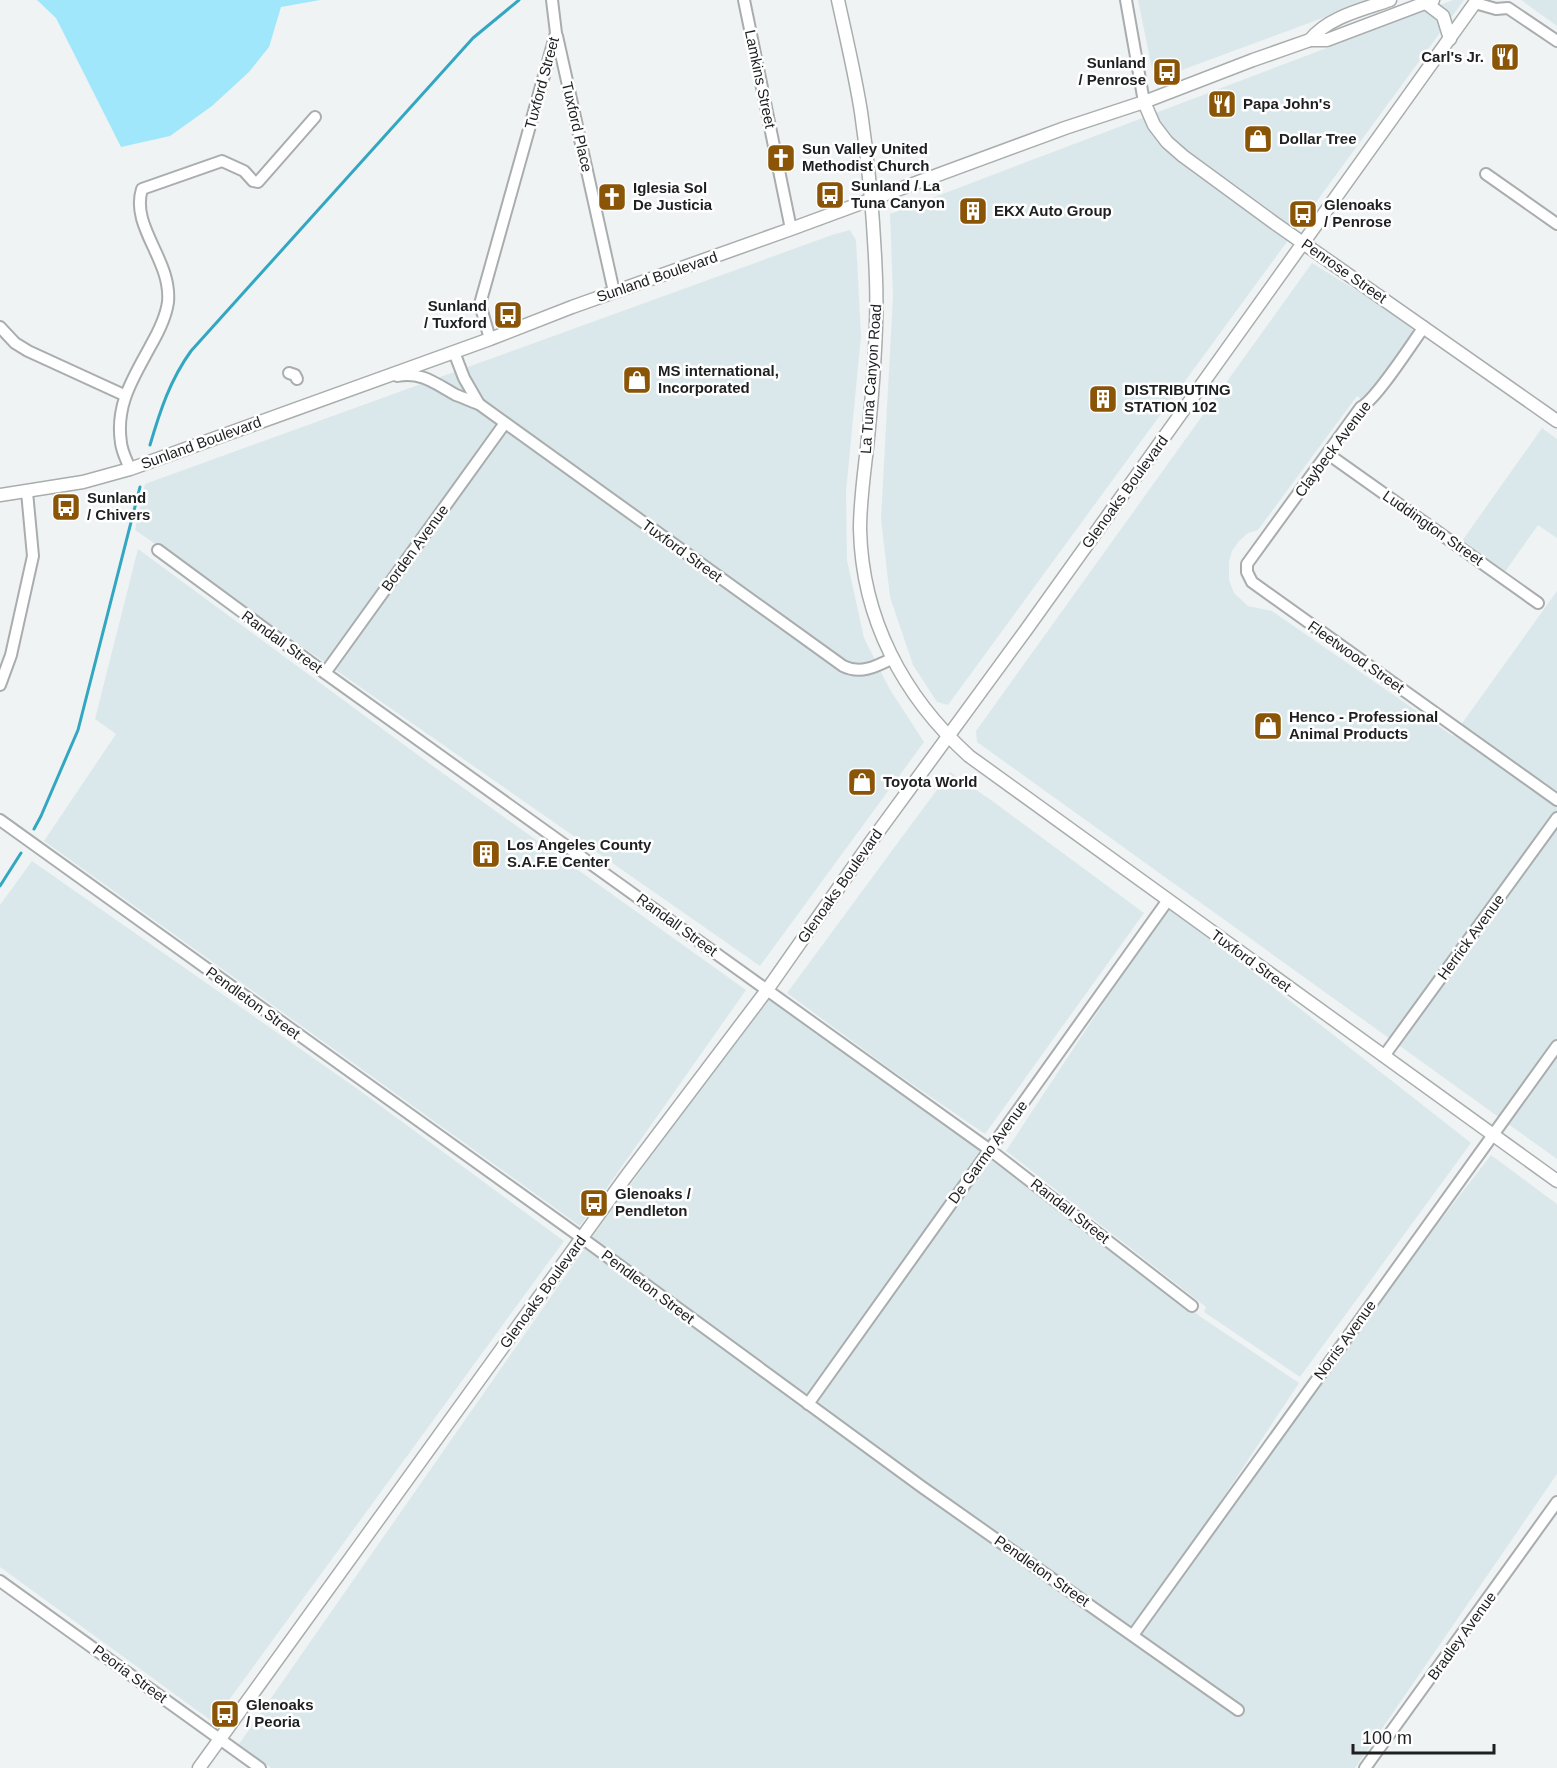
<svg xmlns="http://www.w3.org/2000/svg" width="1557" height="1768" font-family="Helvetica,sans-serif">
	<rect width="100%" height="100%" fill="#eff3f4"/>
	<!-- built -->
	<g fill="#dbe8eb">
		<path d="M1138 0H1371L1163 77 1152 69Z"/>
		<path d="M1453 0H1464L948 705 937 702 913 665 890 597 881 519 893 296 890 214Z"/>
		<path d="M1521 0H1557V26Z"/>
		<path d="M850 230 856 240 861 336 846 492 847 560 864 638 889 688 924 742 760 966 135 530 145 484 832 235Z"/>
		<path d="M1312 263 1408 322 1413 331 1364 401 1357 396 1258 530 1248 533 1239 541 1232 551 1229 562V580L1234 593 1248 606 1272 611 1453 736 1557 591V1159L977 742 976 731Z"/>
		<path d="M1542 428 1557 439V538L1538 525 1504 573 1462 541Z"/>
		<path d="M138 549 437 769 746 990 580 1226 44 841 116 734 95 719Z"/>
		<path d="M950 772 991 800 1144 913 985 1134 890 1069 787 993Z"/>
		<path d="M32 861 359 1090 564 1241 213 1722 0 1567V905Z"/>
		<path d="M1168 905 1471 1143 1300 1377 1204 1312 1206 1307 1006 1151Z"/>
		<path d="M769 996 878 1078 983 1149 808 1399 589 1241Z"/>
		<path d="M1491 1155 1557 1204V1474L1355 1768H271L239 1744 587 1245 1133 1638 1314 1383Z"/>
		<path d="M991 1156 1201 1317 1299 1383 1133 1634 811 1404Z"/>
	</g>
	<!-- green -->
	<path fill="#a0e7fb" d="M37 0H320L281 7 269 47 249 72 212 106 170 136 121 147 56 18Z"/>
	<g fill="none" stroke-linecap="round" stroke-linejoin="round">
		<!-- stream -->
		<g stroke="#33a7c1" stroke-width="3">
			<path d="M150 445C160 411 170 380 191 351L473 38 519 0"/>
			<path d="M34 829 41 816 78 730 140 487"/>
			<path d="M0 886 21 853"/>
		</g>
		<!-- minor casing -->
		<g stroke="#a9adae" stroke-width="14">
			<g id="minor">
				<path d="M744 0 791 229"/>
				<path d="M1126 0 1144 102"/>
				<path d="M1475 3 1496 9 1508 8 1557 41"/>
				<path d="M557 36 614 292"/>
				<path d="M1486 174 1557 224"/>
				<path d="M0 327 15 343 28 351 124 395"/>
				<path d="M1424 327C1412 343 1376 400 1361 407L1247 564V572L1252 582 1557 800"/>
				<path d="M490 339 480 304 556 33 552 0"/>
				<path d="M454 352 464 378 479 404"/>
				<path d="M289 373 295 375 297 379"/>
				<path d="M397 376C421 371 436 384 456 395 464 398 471 401 479 404L843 666C861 675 877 666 893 658"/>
				<path d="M1328 454 1538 603"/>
				<path d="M130 469C127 461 122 452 121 443 115 404 134 377 151 345 159 331 166 317 168 302 172 260 130 227 142 189L222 161 244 171 253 181 258 182 315 117"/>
				<path d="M158 550 325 673 990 1150 1192 1306"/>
				<path d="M325 673 505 423"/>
				<path d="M0 685 11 655 33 556 27 492"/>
				<path d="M0 820 582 1238 922 1487 1238 1710"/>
				<path d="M1384 1056 1557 818"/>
				<path d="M808 1404 1168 900"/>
				<path d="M0 1581 260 1768"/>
				<path d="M1133 1635 1557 1046"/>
				<path d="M1365 1768 1557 1502"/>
			</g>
		</g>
		<!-- major casing -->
		<g stroke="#a9adae" stroke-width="15">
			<g id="major">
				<path d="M838 0C846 37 855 74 861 112 869 167 874 224 876 279 878 330 873 388 868 438 865 468 860 499 860 529 862 619 903 696 969 756L1557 1181"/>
				<path d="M1426 3 1443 16 1450 39"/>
				<path d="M1310 40C1328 17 1364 9 1390 0"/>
				<path d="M1144 102 1154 125 1167 142 1183 156 1273 222 1557 421"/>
				<path d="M0 495 83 482 130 469 490 339 572 307 791 229 1065 128 1144 102 1253 60 1310 40H1327L1433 0"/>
				<path d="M199 1768 625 1178 767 990 870 843 1026 630 1477 0"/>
			</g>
		</g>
		<!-- minor -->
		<use href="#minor" stroke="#fff" stroke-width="10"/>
		<!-- major -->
		<use href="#major" stroke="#fff" stroke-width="12"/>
	</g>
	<!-- icons -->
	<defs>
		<g id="restaurant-square" transform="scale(1.5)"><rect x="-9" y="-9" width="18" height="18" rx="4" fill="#8b5507" stroke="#fff"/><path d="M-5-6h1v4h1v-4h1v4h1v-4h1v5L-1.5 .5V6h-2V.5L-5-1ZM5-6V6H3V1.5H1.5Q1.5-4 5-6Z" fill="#fff"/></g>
		<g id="bus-square" transform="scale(1.5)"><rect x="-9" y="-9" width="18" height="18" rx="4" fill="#8b5507" stroke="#fff"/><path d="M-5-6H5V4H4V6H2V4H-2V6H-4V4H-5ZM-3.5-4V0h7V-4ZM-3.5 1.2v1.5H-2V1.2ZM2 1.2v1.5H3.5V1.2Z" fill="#fff"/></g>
		<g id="shop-square" transform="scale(1.5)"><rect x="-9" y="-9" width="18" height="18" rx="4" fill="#8b5507" stroke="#fff"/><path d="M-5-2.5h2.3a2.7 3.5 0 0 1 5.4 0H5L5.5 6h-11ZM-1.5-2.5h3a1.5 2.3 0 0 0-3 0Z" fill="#fff"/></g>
		<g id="church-square" transform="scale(1.5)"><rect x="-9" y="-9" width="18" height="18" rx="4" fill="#8b5507" stroke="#fff"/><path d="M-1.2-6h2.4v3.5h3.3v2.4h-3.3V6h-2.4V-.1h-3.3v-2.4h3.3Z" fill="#fff"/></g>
		<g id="building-square" transform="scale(1.5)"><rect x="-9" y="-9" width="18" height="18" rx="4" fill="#8b5507" stroke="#fff"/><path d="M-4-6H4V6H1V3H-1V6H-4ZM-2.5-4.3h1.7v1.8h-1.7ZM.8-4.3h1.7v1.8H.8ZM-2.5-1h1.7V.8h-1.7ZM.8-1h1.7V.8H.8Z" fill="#fff"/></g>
	</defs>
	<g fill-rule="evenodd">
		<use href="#restaurant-square" x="1505" y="57"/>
		<use href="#bus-square" x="1167" y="72"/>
		<use href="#restaurant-square" x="1222" y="104"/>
		<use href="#shop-square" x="1258" y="139"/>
		<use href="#church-square" x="781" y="158"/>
		<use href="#bus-square" x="830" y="195"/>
		<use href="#church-square" x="612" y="197"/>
		<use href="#building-square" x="973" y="211"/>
		<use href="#bus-square" x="1303" y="214"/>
		<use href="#bus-square" x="508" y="315"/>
		<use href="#shop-square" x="637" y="380"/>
		<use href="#building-square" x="1103" y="399"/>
		<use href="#bus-square" x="66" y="507"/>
		<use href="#shop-square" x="1268" y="726"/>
		<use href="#shop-square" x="862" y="782"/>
		<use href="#building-square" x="486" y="854"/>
		<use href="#bus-square" x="594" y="1203"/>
		<use href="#bus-square" x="225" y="1714"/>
	</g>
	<g text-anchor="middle" stroke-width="5" stroke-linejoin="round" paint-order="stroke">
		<!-- poi labels -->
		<g font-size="15" font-weight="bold" fill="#1e1f20" stroke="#fff" text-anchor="start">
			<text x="1484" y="62" text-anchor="end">Carl's Jr.</text>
			<text x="1146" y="68" text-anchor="end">Sunland<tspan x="1146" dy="17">/ Penrose</tspan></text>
			<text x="1243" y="109">Papa John's</text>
			<text x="1279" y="144">Dollar Tree</text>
			<text x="802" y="154">Sun Valley United<tspan x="802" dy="17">Methodist Church</tspan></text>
			<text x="851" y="191">Sunland / La<tspan x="851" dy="17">Tuna Canyon</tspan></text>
			<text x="633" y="193">Iglesia Sol<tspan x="633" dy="17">De Justicia</tspan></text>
			<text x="1324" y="210">Glenoaks<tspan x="1324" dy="17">/ Penrose</tspan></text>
			<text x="994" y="216">EKX Auto Group</text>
			<text x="487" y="311" text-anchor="end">Sunland<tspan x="487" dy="17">/ Tuxford</tspan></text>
			<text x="658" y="376">MS international,<tspan x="658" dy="17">Incorporated</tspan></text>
			<text x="1124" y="395">DISTRIBUTING<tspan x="1124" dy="17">STATION 102</tspan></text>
			<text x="87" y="503">Sunland<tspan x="87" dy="17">/ Chivers</tspan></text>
			<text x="1289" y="722">Henco - Professional<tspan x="1289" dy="17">Animal Products</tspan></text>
			<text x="883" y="787">Toyota World</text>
			<text x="507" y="850">Los Angeles County<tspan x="507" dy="17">S.A.F.E Center</tspan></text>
			<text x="615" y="1199">Glenoaks /<tspan x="615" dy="17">Pendleton</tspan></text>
			<text x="246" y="1710">Glenoaks<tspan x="246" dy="17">/ Peoria</tspan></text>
		</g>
		<!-- street labels -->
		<g font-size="15" fill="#1e1f20" stroke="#fff">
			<text transform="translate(760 79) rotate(78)" y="5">Lamkins Street</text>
			<text transform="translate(542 83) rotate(-75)" y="5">Tuxford Street</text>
			<text transform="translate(577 127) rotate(77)" y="5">Tuxford Place</text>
			<text transform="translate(1344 271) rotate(35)" y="5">Penrose Street</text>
			<text transform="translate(657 277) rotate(-19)" y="5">Sunland Boulevard</text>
			<text transform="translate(871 379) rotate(-86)" y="5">La Tuna Canyon Road</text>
			<text transform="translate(201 443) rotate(-20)" y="5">Sunland Boulevard</text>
			<text transform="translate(1333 449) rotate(-53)" y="5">Claybeck Avenue</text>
			<text transform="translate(1125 492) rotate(-54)" y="5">Glenoaks Boulevard</text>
			<text transform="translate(1433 528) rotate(35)" y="5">Luddington Street</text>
			<text transform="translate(415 548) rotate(-54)" y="5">Borden Avenue</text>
			<text transform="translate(682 551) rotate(36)" y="5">Tuxford Street</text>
			<text transform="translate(282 642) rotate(36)" y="5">Randall Street</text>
			<text transform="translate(1356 657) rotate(35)" y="5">Fleetwood Street</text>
			<text transform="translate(840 886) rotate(-55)" y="5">Glenoaks Boulevard</text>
			<text transform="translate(677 925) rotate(36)" y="5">Randall Street</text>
			<text transform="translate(1471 937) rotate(-54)" y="5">Herrick Avenue</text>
			<text transform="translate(1251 961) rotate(36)" y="5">Tuxford Street</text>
			<text transform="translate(253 1003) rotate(36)" y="5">Pendleton Street</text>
			<text transform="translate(988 1152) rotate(-54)" y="5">De Garmo Avenue</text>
			<text transform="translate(1070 1211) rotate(38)" y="5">Randall Street</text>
			<text transform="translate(648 1287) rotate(37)" y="5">Pendleton Street</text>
			<text transform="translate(543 1292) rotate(-54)" y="5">Glenoaks Boulevard</text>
			<text transform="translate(1345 1340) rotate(-54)" y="5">Norris Avenue</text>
			<text transform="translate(1042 1571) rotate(35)" y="5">Pendleton Street</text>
			<text transform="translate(1462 1636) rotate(-54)" y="5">Bradley Avenue</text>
			<text transform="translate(130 1674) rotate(36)" y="5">Peoria Street</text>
		</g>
	</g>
	<!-- scale -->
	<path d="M1353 1744v9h141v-9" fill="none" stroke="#1e1f20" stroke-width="3"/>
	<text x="1362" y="1744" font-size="18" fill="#1e1f20" stroke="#ffffff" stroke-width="4.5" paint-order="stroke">100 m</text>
</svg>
